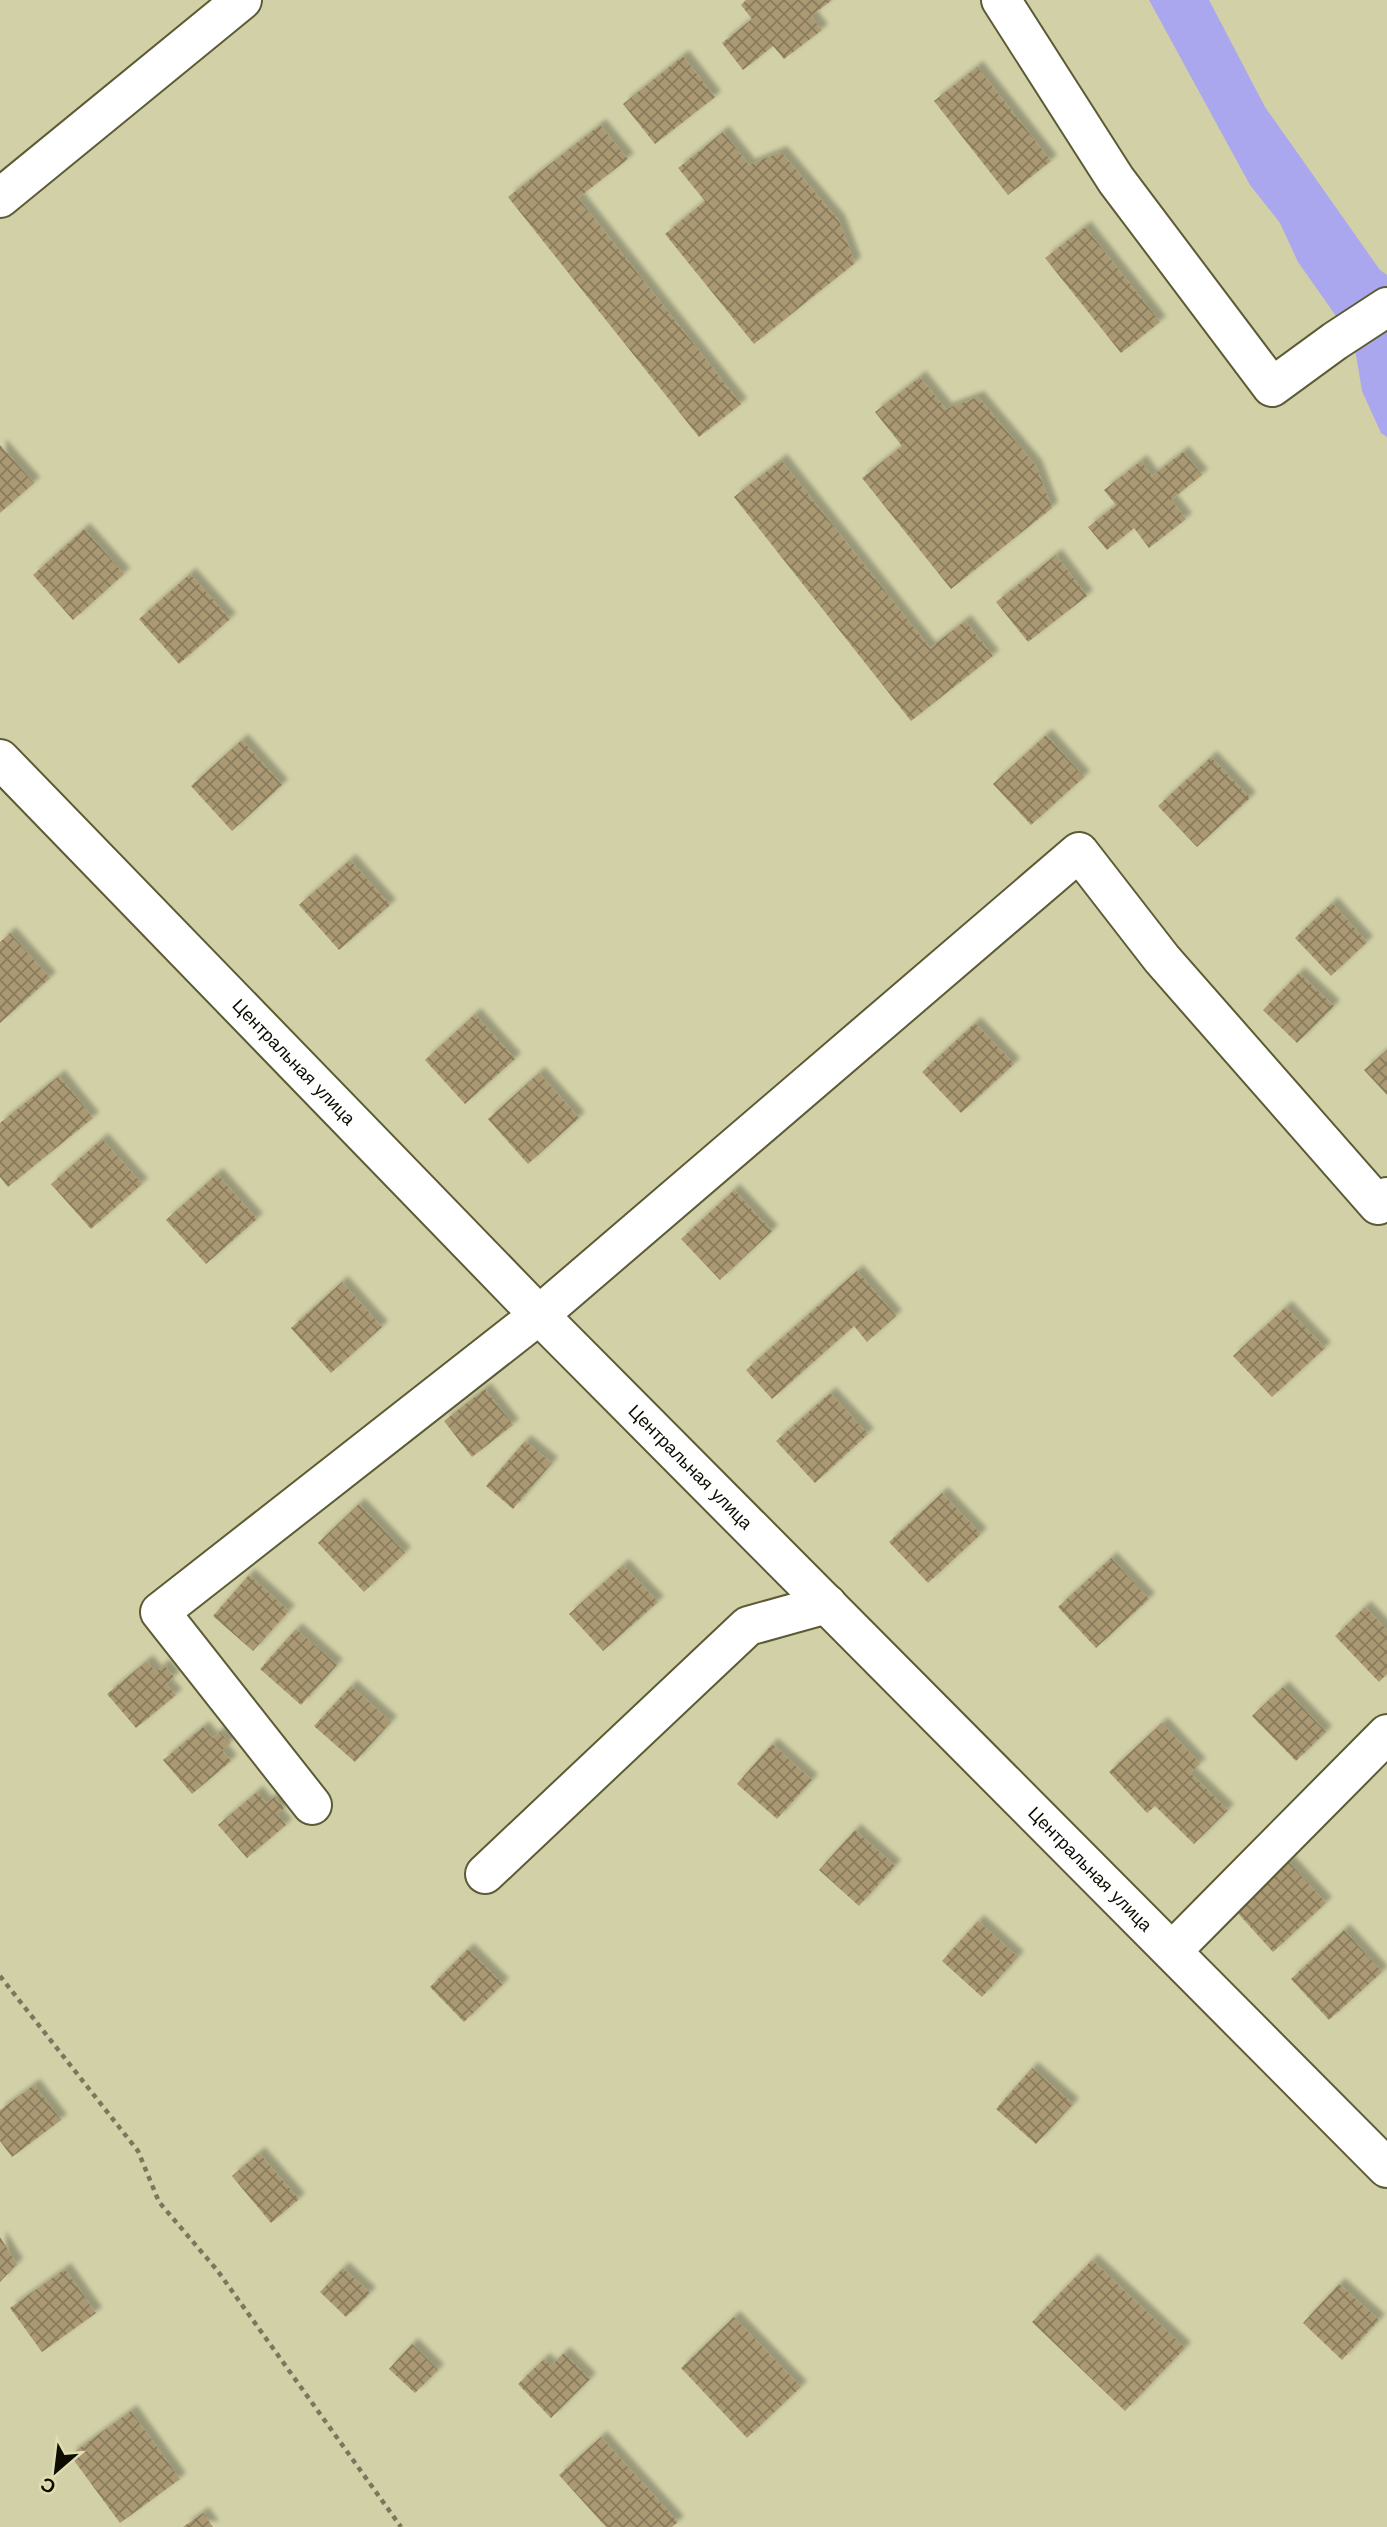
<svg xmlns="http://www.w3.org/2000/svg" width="1387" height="2527" font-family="'Work Sans',sans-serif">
	<defs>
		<pattern id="building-cross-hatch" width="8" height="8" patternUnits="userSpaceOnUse" patternTransform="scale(1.75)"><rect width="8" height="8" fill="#aa9973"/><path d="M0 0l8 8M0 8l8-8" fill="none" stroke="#897b5c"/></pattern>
		<filter id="shadow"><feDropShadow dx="6" dy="-6" stdDeviation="2" flood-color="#0004"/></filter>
	</defs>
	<rect width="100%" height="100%" fill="#d1d0a7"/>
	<!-- water -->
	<path fill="#aba7ee" d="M1149 0H1209L1265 107 1380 270 1387 275V437L1381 433 1362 391 1355 349 1336 316 1298 262 1280 223 1250 185Z"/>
	<!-- building -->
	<g fill="url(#building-cross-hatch)" filter="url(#shadow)">
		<path d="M746 0H832L811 16 822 30 784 59 773 46 743 70 722 43 752 19 741 5Z"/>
		<path d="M683 56 715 97 655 144 623 104Z"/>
		<path d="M977 67 1051 161 1008 195 934 101Z"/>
		<path d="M600 125 628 159 578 198 741 404 699 437 508 197Z"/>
		<path d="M723 132 749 165 781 152 839 221 855 263 754 344 665 234 705 201 678 168Z"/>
		<path d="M1085 227 1160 322 1121 353 1045 258Z"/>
		<path d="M920 377 946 409 978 397 1036 466 1052 508 951 589 862 478 902 446 875 412Z"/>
		<path d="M0 445 34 483 0 513Z"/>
		<path d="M1183 452 1202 475 1171 500 1186 519 1149 548 1134 528 1107 550 1088 527 1116 505 1104 490 1141 461 1152 476Z"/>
		<path d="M781 460 930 648 965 621 993 656 911 721 734 497Z"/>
		<path d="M84 529 124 574 73 620 33 575Z"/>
		<path d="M1056 555 1087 596 1028 642 996 602Z"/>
		<path d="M190 574 230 619 179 664 139 619Z"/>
		<path d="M1046 735 1084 777 1031 825 993 784Z"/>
		<path d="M242 740 282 785 232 831 191 786Z"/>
		<path d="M1211 757 1250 798 1197 847 1158 806Z"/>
		<path d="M350 860 390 905 339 950 299 905Z"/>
		<path d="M1332 903 1367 942 1331 976 1295 938Z"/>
		<path d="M10 933 50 978 0 1023V942Z"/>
		<path d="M1299 973 1334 1006 1297 1043 1263 1010Z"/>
		<path d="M475 1014 515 1059 465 1104 425 1060Z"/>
		<path d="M975 1023 1014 1064 961 1113 922 1072Z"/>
		<path d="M1387 1050V1095L1364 1070Z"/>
		<path d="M539 1073 579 1118 528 1164 488 1119Z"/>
		<path d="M59 1076 93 1118 8 1187 0 1177V1123Z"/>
		<path d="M102 1139 142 1184 91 1229 51 1184Z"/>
		<path d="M217 1174 257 1219 206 1264 166 1220Z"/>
		<path d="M734 1190 772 1231 720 1280 681 1239Z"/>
		<path d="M857 1271 896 1316 867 1342 854 1326 772 1399 746 1370Z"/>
		<path d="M342 1282 382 1327 331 1373 291 1328Z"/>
		<path d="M1286 1307 1325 1348 1272 1397 1233 1356Z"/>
		<path d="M485 1389 513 1425 472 1457 444 1421Z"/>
		<path d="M830 1393 868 1434 815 1483 776 1441Z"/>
		<path d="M525 1441 552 1463 513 1509 486 1486Z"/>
		<path d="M942 1493 981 1534 928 1583 889 1542Z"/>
		<path d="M359 1504 405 1553 364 1592 318 1543Z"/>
		<path d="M1111 1558 1149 1599 1096 1648 1058 1607Z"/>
		<path d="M623 1565 658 1602 603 1651 569 1614Z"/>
		<path d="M249 1575 289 1611 253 1651 213 1616Z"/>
		<path d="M1365 1607 1387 1630V1674L1379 1682 1335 1636Z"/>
		<path d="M296 1629 337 1665 301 1705 260 1669Z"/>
		<path d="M147 1661 156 1672 164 1665 174 1677 166 1684 176 1695 136 1728 107 1694Z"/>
		<path d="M351 1686 391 1722 355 1762 314 1726Z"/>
		<path d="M1283 1687 1326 1732 1296 1761 1252 1716Z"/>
		<path d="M1162 1723 1200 1764 1190 1773 1228 1810 1194 1844 1155 1806 1147 1813 1109 1772Z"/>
		<path d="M203 1727 212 1738 220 1732 230 1743 222 1750 231 1761 192 1794 163 1760Z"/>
		<path d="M772 1744 812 1780 777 1819 737 1784Z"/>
		<path d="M257 1792 266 1803 275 1797 284 1808 277 1814 286 1825 247 1858 218 1825Z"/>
		<path d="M855 1830 895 1866 859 1906 819 1870Z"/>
		<path d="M1288 1861 1326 1903 1273 1952 1235 1910Z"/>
		<path d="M978 1921 1018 1957 982 1997 942 1961Z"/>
		<path d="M1344 1930 1382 1972 1329 2020 1291 1979Z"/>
		<path d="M468 1949 503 1984 464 2022 430 1987Z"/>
		<path d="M1032 2068 1073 2104 1036 2144 996 2109Z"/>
		<path d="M34 2085 61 2120 12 2157 0 2141V2110Z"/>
		<path d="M259 2153 299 2199 271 2223 232 2176Z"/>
		<path d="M0 2237 17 2264 0 2282Z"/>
		<path d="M1092 2260 1185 2348 1125 2411 1032 2322Z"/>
		<path d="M343 2268 370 2293 346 2317 320 2292Z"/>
		<path d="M65 2269 96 2313 42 2352 10 2308Z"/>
		<path d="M1339 2284 1379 2320 1342 2360 1303 2323Z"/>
		<path d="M734 2317 801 2387 747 2438 681 2368Z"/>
		<path d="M412 2344 438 2370 415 2393 389 2369Z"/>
		<path d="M564 2353 590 2379 551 2418 518 2384 544 2359 551 2366Z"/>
		<path d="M131 2411 180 2479 120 2523 70 2455Z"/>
		<path d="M601 2437 678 2522 672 2527H606L559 2475Z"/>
		<path d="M203 2513 213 2527H183Z"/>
	</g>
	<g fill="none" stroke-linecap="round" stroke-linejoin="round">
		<!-- minor casing -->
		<g stroke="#5c5b35" stroke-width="42">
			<g id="minor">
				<path d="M1001 0 1116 180 1272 387 1335 341 1387 307"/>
				<path d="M0 198 242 0"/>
				<path id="s1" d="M0 759 539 1315 1387 2168"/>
				<path d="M312 1805 160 1612 539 1315 1079 852 1162 959 1378 1205 1387 1197"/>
				<path d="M485 1874 748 1626 827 1604"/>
				<path d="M1172 1951 1387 1734"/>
			</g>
		</g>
		<!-- path -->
		<path stroke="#79785d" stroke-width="4.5" stroke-dasharray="5 5" stroke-linecap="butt" d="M0 1976 138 2151 159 2202 217 2270 401 2527"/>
		<!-- minor -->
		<use href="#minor" stroke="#fff" stroke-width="38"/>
	</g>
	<g text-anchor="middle" stroke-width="5" stroke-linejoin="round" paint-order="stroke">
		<!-- street labels -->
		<g font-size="18" fill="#0d0c01" stroke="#deddb3">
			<text dy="6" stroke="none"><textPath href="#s1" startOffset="422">Центральная улица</textPath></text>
			<text dy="6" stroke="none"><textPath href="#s1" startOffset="989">Центральная улица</textPath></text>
			<text dy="6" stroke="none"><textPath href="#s1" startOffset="1556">Центральная улица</textPath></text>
		</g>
	</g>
	<!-- north arrow -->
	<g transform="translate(56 2471) rotate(208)" stroke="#deddb3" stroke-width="5" paint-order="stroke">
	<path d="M0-5L12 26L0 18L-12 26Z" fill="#0d0c01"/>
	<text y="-10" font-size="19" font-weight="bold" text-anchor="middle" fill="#0d0c01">С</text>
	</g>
</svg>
